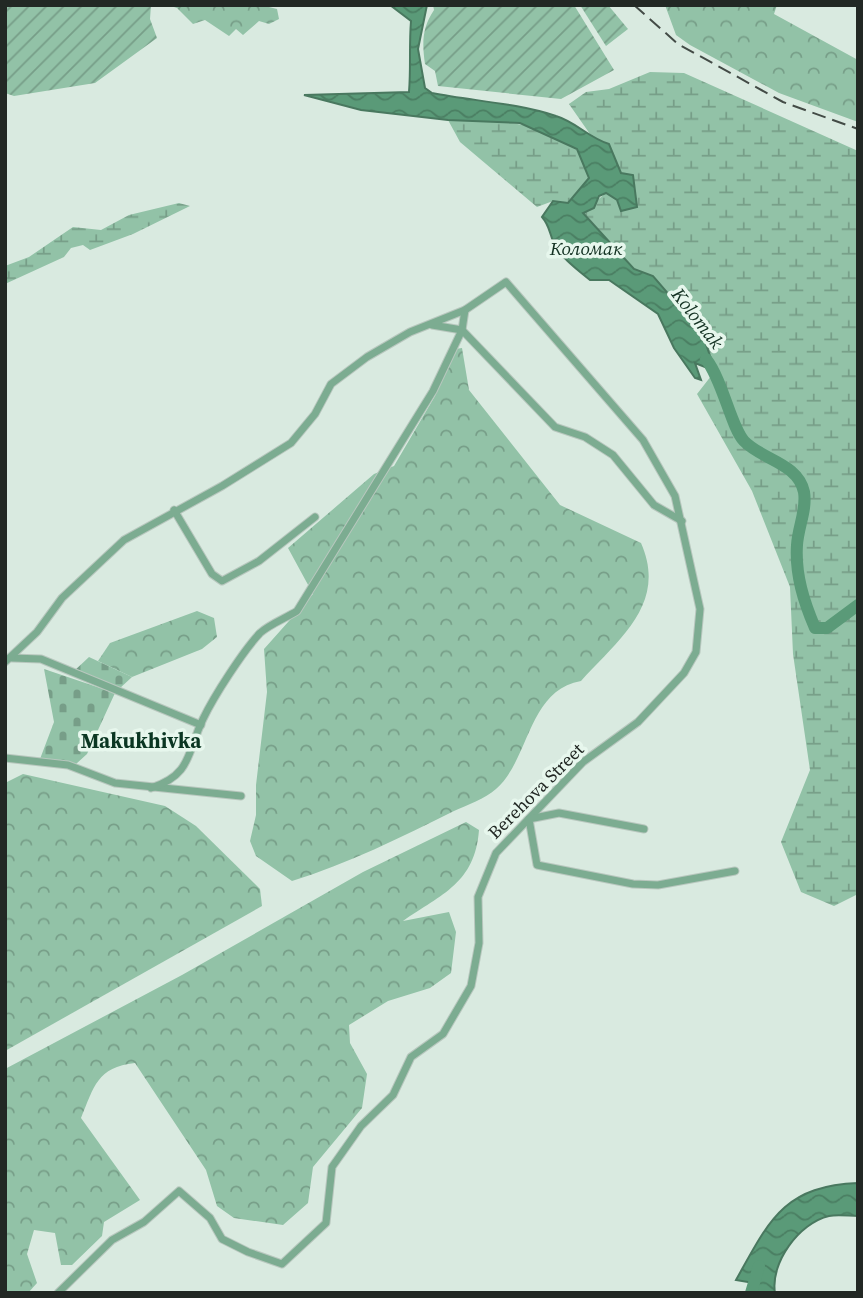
<svg xmlns="http://www.w3.org/2000/svg" width="863" height="1298" font-family="'Source Serif 4',serif">
	<defs>
		<pattern id="forest-crowns" width="20" height="18" patternUnits="userSpaceOnUse" patternTransform="scale(1.75)"><rect width="20" height="18" fill="#92c2a7"/><path d="M2 6a3 3 0 1 1 6 0M12 15a3 3 0 1 1 6 0" fill="none" stroke="#779e88"/></pattern>
		<pattern id="wetland-marsh" width="20" height="14" patternUnits="userSpaceOnUse" patternTransform="scale(1.75)"><rect width="20" height="14" fill="#92c2a7"/><path d="M1 5h8M5 5V1M11 12h8M15 12V8" fill="none" stroke="#779e88"/></pattern>
		<pattern id="cemetery-stones" width="16" height="16" patternUnits="userSpaceOnUse" patternTransform="scale(1.75)"><rect width="16" height="16" fill="#92c2a7"/><path d="M2 7V4a2 2 0 0 1 4 0v3zM10 15v-3a2 2 0 0 1 4 0v3z" fill="#779e88"/></pattern>
		<pattern id="garden-furrows" width="10" height="10" patternUnits="userSpaceOnUse" patternTransform="scale(1.75)"><rect width="10" height="10" fill="#92c2a7"/><path d="M-1 1l2-2M0 10L10 0M9 11l2-2" fill="none" stroke="#779e88"/></pattern>
		<pattern id="water-waves" width="16" height="10" patternUnits="userSpaceOnUse" patternTransform="scale(1.75)"><rect width="16" height="10" fill="#5a9a78"/><path d="M0 5q4-4 8 0t8 0" fill="none" stroke="#4a7e62"/></pattern>
	</defs>
	<rect width="100%" height="100%" fill="#d9eae0"/>
	<!-- forest -->
	<g fill="url(#forest-crowns)">
		<path d="M168 5H261L277 9 279 19 269 24 259 21 243 35 236 29 229 36 205 20 193 24 177 8Z"/>
		<path d="M665 5H777L774 14 858 60V122L779 93 690 45 676 35Z"/>
		<path d="M462 348 469 390 560 505 641 543C668 604 618 640 581 681 528 690 530 759 496 789 485 799 467 805 454 811 402 837 347 864 292 881L256 856 250 841 256 815V785L267 692 264 649 313 594 288 548 374 474 394 466 435 396 449 350Z"/>
		<path d="M197 611 214 618 217 637 202 649 132 677 98 661 110 643Z"/>
		<path d="M23 774 165 806 196 826 260 889 262 906 5 1051V783Z"/>
		<path d="M466 822 479 830C475 883 442 894 403 921L449 912 456 932 451 973 430 988 388 1001 349 1025 350 1043 367 1074 362 1108 313 1167 308 1203 283 1225 234 1218 217 1206 206 1170 135 1063C97 1067 94 1087 81 1118L140 1200 104 1222 102 1236 72 1265H61L55 1233 34 1230 27 1254 37 1283 28 1293H5V1069L182 975 363 872Z"/>
	</g>
	<!-- wetland -->
	<g fill="url(#wetland-marsh)">
		<path d="M650 72 684 73 858 151V894L834 906 801 892 781 842 810 770 793 654 790 587 752 491 697 394 715 371 708 348 653 276 634 269 583 212 606 193 617 200 632 175 621 174 609 144 592 137 569 104 586 92 609 89Z"/>
		<path d="M448 120C490 122 541 118 575 148 582 154 586 169 589 178L568 203 553 201 537 207 460 142Z"/>
		<path d="M179 203 190 206 133 234 90 250 83 245 71 248 64 257 5 284V266L29 257 73 227 101 230 129 215Z"/>
	</g>
	<!-- cemetery -->
	<g fill="url(#cemetery-stones)">
		<path d="M89 657 132 677 119 689 73 672Z"/>
		<path d="M44 669 115 693 87 754 76 764 40 759 54 722Z"/>
	</g>
	<!-- garden -->
	<g fill="url(#garden-furrows)">
		<path d="M5 5H151L150 19 157 38 95 83 14 96 5 93Z"/>
		<path d="M433 5H574L614 70 561 99 438 86 435 71 425 64C422 43 422 28 434 10Z"/>
		<path d="M580 5H608L628 29 606 46Z"/>
	</g>
	<!-- water -->
	<g fill="url(#water-waves)" stroke="#49785f" stroke-width="2">
		<path d="M390 5H427L418 49 425 88 432 93C472 101 517 103 556 116 576 122 589 138 609 144L621 173 633 175 637 207 621 211 617 200 606 193 599 196 594 208 583 213 634 269 653 276 672 298 706 344 715 371 695 363 701 380 695 378 674 348 658 314 609 280H590C578 270 561 258 554 243 549 233 550 226 542 217L553 201 568 203 589 178 577 149 520 123 448 120 361 110 304 95 409 92C411 68 409 45 411 21Z"/>
		<path d="M858 1183V1216C849 1216 838 1214 829 1216 799 1223 770 1263 775 1293H751L754 1283 736 1280C769 1221 783 1186 858 1183Z"/>
	</g>
	<g fill="none" stroke-linecap="round" stroke-linejoin="round">
		<!-- river -->
		<g stroke="#5a9a78" stroke-width="12">
			<path d="M706 359C723 381 731 427 744 441 762 460 798 463 804 492 807 510 798 527 797 545 795 575 804 602 815 628H827L858 605"/>
			<path d="M751 1293 759 1266"/>
		</g>
		<!-- minor casing -->
		<g stroke="#b8c7be" stroke-width="9">
			<g id="minor">
				<path d="M432 325 462 330 555 427 585 437 613 455 654 505 682 521"/>
				<path d="M174 510 212 574 222 581 259 561 315 517"/>
				<path d="M12 658 41 659 201 725"/>
				<path d="M5 662 37 632 62 598 124 540 222 486 291 443 315 414 331 384 367 357 410 332 465 310 506 282 643 440 675 496 700 609 696 652 684 673 638 722 583 762 496 853 478 897 479 943 471 986 443 1034 411 1057 393 1095 361 1126 332 1167 326 1223 282 1264 248 1252 222 1239 210 1218 179 1191 144 1222 112 1240 58 1293"/>
				<path d="M5 758 68 765 115 783 241 796"/>
				<path d="M151 788C192 775 187 752 203 719 214 696 243 651 260 633 270 624 286 618 297 611L433 391 462 330 465 310"/>
				<path d="M644 829 559 813 529 819 537 865 633 884 658 885 735 871"/>
			</g>
		</g>
		<!-- minor -->
		<use href="#minor" stroke="#7cac91" stroke-width="7"/>
		<!-- rail -->
		<path stroke="#434b46" stroke-width="2" stroke-dasharray="14 7" stroke-linecap="butt" d="M634 5 678 44 783 102 858 129"/>
	</g>
	<g text-anchor="middle" stroke-width="7" stroke-linejoin="round" paint-order="stroke">
		<!-- street labels -->
		<g font-size="18" fill="#222824" stroke="#e7f7ed">
			<text transform="translate(536 791) rotate(-45)" y="6">Berehova Street</text>
		</g>
		<!-- water labels -->
		<g font-size="19" font-style="italic" fill="#133122" stroke="#e7f7ed">
			<text x="586" y="255">Коломак</text>
			<text transform="translate(698 318) rotate(52)" y="7">Kolomak</text>
		</g>
		<!-- quarter labels -->
		<g font-size="21" font-weight="bold" fill="#0a3622" stroke="#e7f7ed">
			<text x="141" y="748">Makukhivka</text>
		</g>
	</g>
	<!-- border -->
	<rect width="863" height="1298" fill="none" stroke="#222824" stroke-width="14"/>
</svg>
